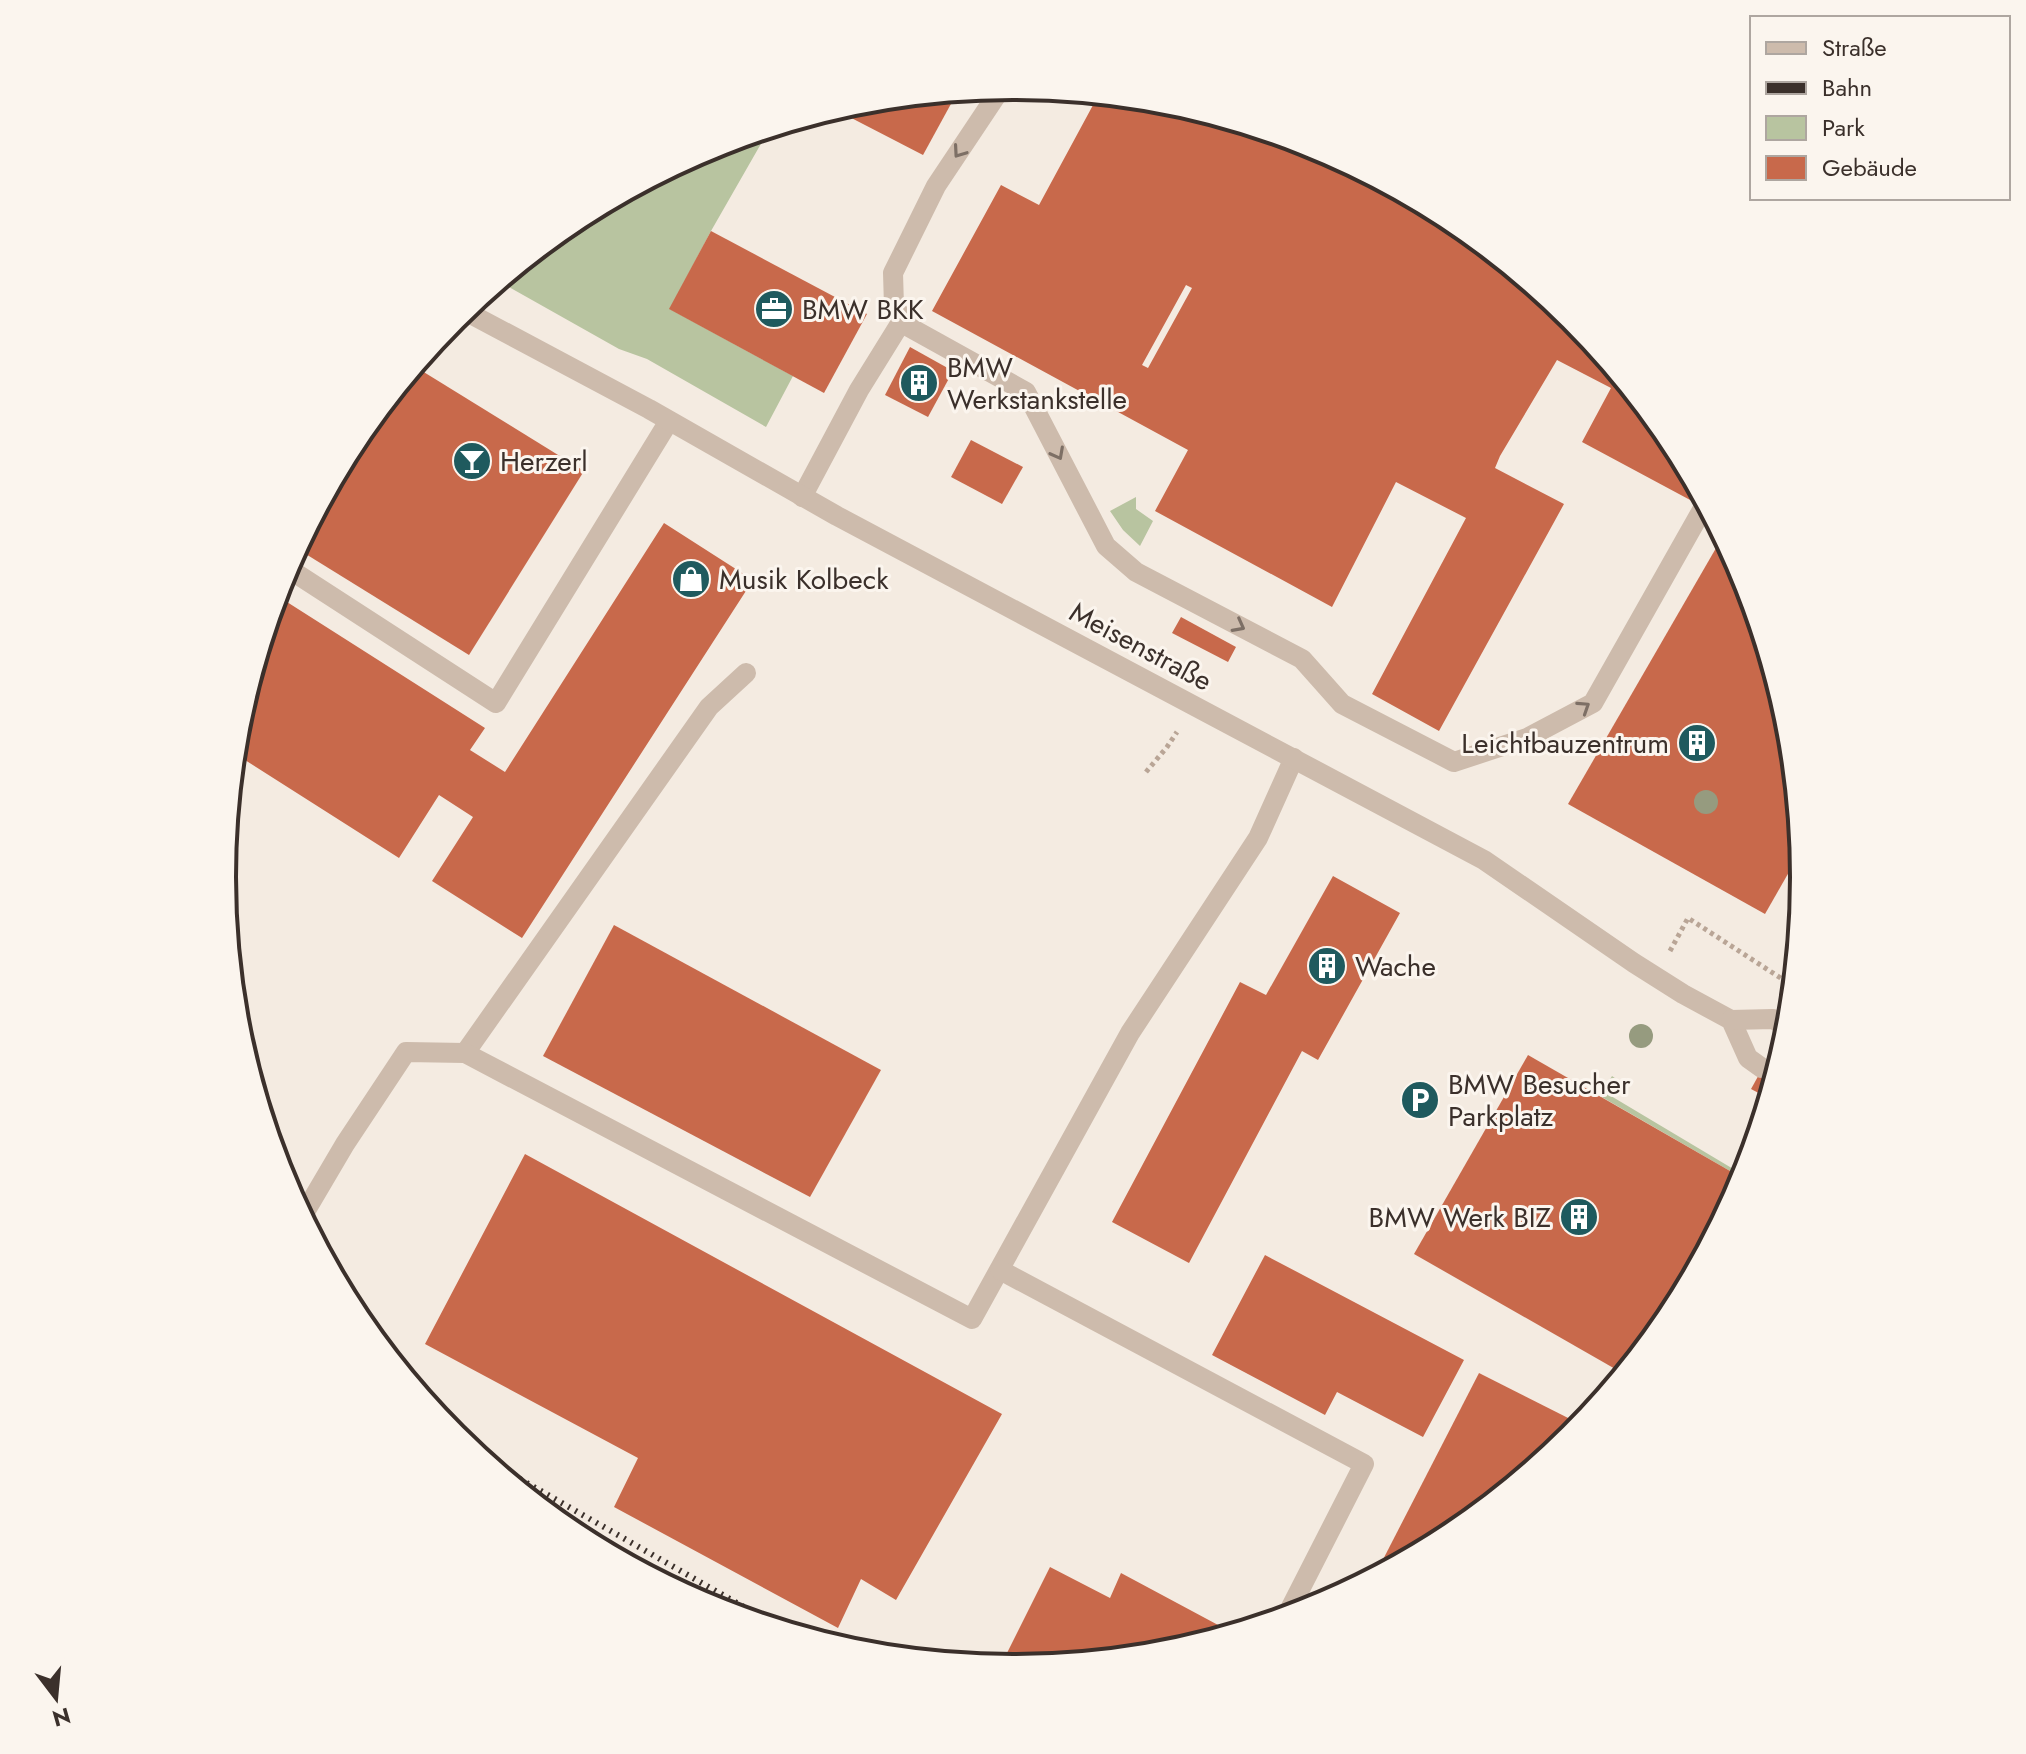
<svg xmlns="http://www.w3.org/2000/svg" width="2026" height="1754" font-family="Jost,sans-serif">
	<rect width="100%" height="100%" fill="#f4ebe1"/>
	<!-- green -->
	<g fill="#b8c4a0">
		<path d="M770 128 711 231 670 309 793 376 766 427 647 359 619 349 498 281 574 219 711 146Z"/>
		<path d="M1136 497V509L1153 521 1140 546 1123 530 1110 511Z"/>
		<path d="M1612 1076 1619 1081 1611 1096 1745 1176 1744 1179 1600 1096Z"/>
	</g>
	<!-- building -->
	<g fill="#c8694b" fill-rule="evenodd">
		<path d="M958 91 923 155 834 109 859 101Z"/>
		<path d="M1099 94 1168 101 1316 146 1453 220 1573 318 1671 438 1698 489 1692 501 1582 442 1611 388 1557 360 1500 456 1495 468 1564 504 1439 731 1372 694 1466 518 1396 482 1332 607 1155 511 1188 450 932 311 1001 185 1039 205ZM1186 285 1192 288 1148 368 1142 365Z"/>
		<path d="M711 231 867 314 824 393 669 309Z"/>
		<path d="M910 347 953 371 928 417 885 395Z"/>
		<path d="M414 366 584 471 469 655 296 548 312 518 384 402Z"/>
		<path d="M971 440 1023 467 1002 504 951 477Z"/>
		<path d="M664 523 753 580 522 938 432 881 473 817 439 795 399 858 234 753 237 722 276 595 485 728 470 750 505 772Z"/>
		<path d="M1723 536 1744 575 1789 723 1801 851 1765 914 1568 804Z"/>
		<path d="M1181 617 1236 647 1228 662 1172 633Z"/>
		<path d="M1333 876 1400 913 1318 1060 1302 1051 1189 1263 1112 1222 1240 982 1266 995Z"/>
		<path d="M614 925 881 1070 810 1197 543 1056Z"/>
		<path d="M1790 1019 1789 1032 1768 1098 1751 1089Z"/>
		<path d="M1528 1055 1744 1179 1670 1317 1624 1374 1414 1254Z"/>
		<path d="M525 1154 1002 1414 896 1600 861 1579 838 1628 614 1507 638 1458 425 1344Z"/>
		<path d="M1265 1255 1464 1360 1423 1437 1337 1392 1325 1415 1212 1355Z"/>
		<path d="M1479 1373 1582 1425 1572 1437 1452 1535 1374 1577Z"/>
		<path d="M1050 1567 1110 1598 1121 1573 1233 1633 1167 1653 1013 1668 1000 1667Z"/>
	</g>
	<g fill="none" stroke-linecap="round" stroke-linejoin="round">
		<!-- path -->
		<g stroke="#b9a596" stroke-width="5" stroke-dasharray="4 4" stroke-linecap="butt">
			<path d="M1146 772 1167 747 1177 732"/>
			<path d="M1670 951 1688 918 1793 986"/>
		</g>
		<!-- lane -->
		<g stroke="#cdbbac" stroke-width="20">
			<path d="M1002 87 936 186 893 273 894 306 909 327 1026 392 1106 546 1136 572 1302 659 1342 704 1454 762 1527 738 1593 703 1706 503"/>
			<path d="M802 497 859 390 903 319"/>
			<path d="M286 567 496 703 669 421"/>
			<path d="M465 1053 709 707 746 673"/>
			<path d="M302 1217 345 1144 406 1052 465 1053 972 1319 1130 1033 1258 838 1294 758"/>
			<path d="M1000 1270 1364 1464 1289 1611"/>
		</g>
		<!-- street -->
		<g stroke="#cdbbac" stroke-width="20">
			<path d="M463 310 649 409 837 516 1484 860 1634 963 1683 994 1731 1020 1748 1058 1762 1068"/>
			<path d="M1731 1020 1773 1019 1789 1028"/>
		</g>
		<!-- rail -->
		<path stroke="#3b302b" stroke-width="6" stroke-dasharray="2 6" stroke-linecap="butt" d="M471 1451 784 1630"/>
	</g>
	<!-- trees -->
	<g fill="#969b7f">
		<circle cx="1706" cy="802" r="12"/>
		<circle cx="1641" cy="1036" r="12"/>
	</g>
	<!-- one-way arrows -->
	<defs><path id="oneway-chevron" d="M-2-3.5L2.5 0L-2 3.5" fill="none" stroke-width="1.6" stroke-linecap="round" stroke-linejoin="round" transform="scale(2)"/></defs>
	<g stroke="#7d6f65">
		<use href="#oneway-chevron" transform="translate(959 152) rotate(125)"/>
		<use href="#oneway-chevron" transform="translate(1058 454) rotate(62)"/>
		<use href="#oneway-chevron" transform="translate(1239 626) rotate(28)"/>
		<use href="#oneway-chevron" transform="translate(1584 707) rotate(-33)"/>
	</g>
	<!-- icons -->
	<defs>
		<g id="office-disc" transform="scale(2)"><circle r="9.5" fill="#1f5a5e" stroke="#fbf5ee"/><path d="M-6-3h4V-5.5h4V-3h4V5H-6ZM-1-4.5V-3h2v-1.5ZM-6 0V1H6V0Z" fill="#fff"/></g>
		<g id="building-disc" transform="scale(2)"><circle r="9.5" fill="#1f5a5e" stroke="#fbf5ee"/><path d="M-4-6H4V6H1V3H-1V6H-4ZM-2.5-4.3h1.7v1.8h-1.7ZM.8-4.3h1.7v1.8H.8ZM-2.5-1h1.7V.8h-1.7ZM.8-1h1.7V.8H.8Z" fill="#fff"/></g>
		<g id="bar-disc" transform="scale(2)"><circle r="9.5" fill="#1f5a5e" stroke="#fbf5ee"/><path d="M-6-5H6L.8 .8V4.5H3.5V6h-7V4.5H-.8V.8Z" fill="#fff"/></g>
		<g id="shop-disc" transform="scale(2)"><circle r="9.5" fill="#1f5a5e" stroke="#fbf5ee"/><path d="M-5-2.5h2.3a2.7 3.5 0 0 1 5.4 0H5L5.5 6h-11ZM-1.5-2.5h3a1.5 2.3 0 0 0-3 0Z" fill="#fff"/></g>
		<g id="parking-disc" transform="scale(2)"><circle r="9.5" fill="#1f5a5e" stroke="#fbf5ee"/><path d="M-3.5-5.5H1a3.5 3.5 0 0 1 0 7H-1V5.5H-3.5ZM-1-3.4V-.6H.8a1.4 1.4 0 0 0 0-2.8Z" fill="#fff"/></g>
	</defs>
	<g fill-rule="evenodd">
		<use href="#office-disc" x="774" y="309"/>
		<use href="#building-disc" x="919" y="383"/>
		<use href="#bar-disc" x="472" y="461"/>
		<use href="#shop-disc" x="691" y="579"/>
		<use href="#building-disc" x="1697" y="743"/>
		<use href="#building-disc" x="1327" y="966"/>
		<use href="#parking-disc" x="1420" y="1100"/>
		<use href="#building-disc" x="1579" y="1217"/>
	</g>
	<g text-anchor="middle" stroke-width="6" stroke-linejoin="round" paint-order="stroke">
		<!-- poi labels -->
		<g font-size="28" fill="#3b302b" stroke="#fbf5ee" text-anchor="start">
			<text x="802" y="319">BMW BKK</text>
			<text x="947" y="377">BMW<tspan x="947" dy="32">Werkstankstelle</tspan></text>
			<text x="500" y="471">Herzerl</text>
			<text x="719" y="589">Musik Kolbeck</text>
			<text x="1669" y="753" text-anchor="end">Leichtbauzentrum</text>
			<text x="1355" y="976">Wache</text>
			<text x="1448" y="1094">BMW Besucher<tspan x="1448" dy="32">Parkplatz</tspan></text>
			<text x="1551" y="1227" text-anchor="end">BMW Werk BIZ</text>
		</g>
		<!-- street labels -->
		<g font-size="28" fill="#3b302b" stroke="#fbf5ee">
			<text transform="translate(1141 646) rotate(28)" y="10">Meisenstraße</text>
		</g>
	</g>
	<!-- crop -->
	<path d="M0 0H2026V1754H0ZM236 877a777 777 0 1 1 1554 0a777 777 0 1 1-1554 0Z" fill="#fbf5ee" fill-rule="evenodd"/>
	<path fill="none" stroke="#3b302b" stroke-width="4" d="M236 877a777 777 0 1 1 1554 0a777 777 0 1 1-1554 0Z"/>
	<!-- legend -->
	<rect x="1750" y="16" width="260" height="184" fill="#fbf5ee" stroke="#aea6a0" stroke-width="2"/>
	<rect x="1766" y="42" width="40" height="12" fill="#cdbbac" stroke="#aea6a0" stroke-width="2"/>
	<text x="1822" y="56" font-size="24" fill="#3b302b">Straße</text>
	<rect x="1766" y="82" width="40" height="12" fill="#3b302b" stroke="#aea6a0" stroke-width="2"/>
	<text x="1822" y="96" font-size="24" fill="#3b302b">Bahn</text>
	<rect x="1766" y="116" width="40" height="24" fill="#b8c4a0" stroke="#aea6a0" stroke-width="2"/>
	<text x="1822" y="136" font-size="24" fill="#3b302b">Park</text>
	<rect x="1766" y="156" width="40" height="24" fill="#c8694b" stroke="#aea6a0" stroke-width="2"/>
	<text x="1822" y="176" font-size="24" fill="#3b302b">Gebäude</text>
	<!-- north arrow -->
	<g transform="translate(56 1698) rotate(164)" stroke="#fbf5ee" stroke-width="6" paint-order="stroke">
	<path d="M0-6L14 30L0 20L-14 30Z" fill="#3b302b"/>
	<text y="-12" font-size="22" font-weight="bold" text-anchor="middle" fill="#3b302b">N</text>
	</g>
</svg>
